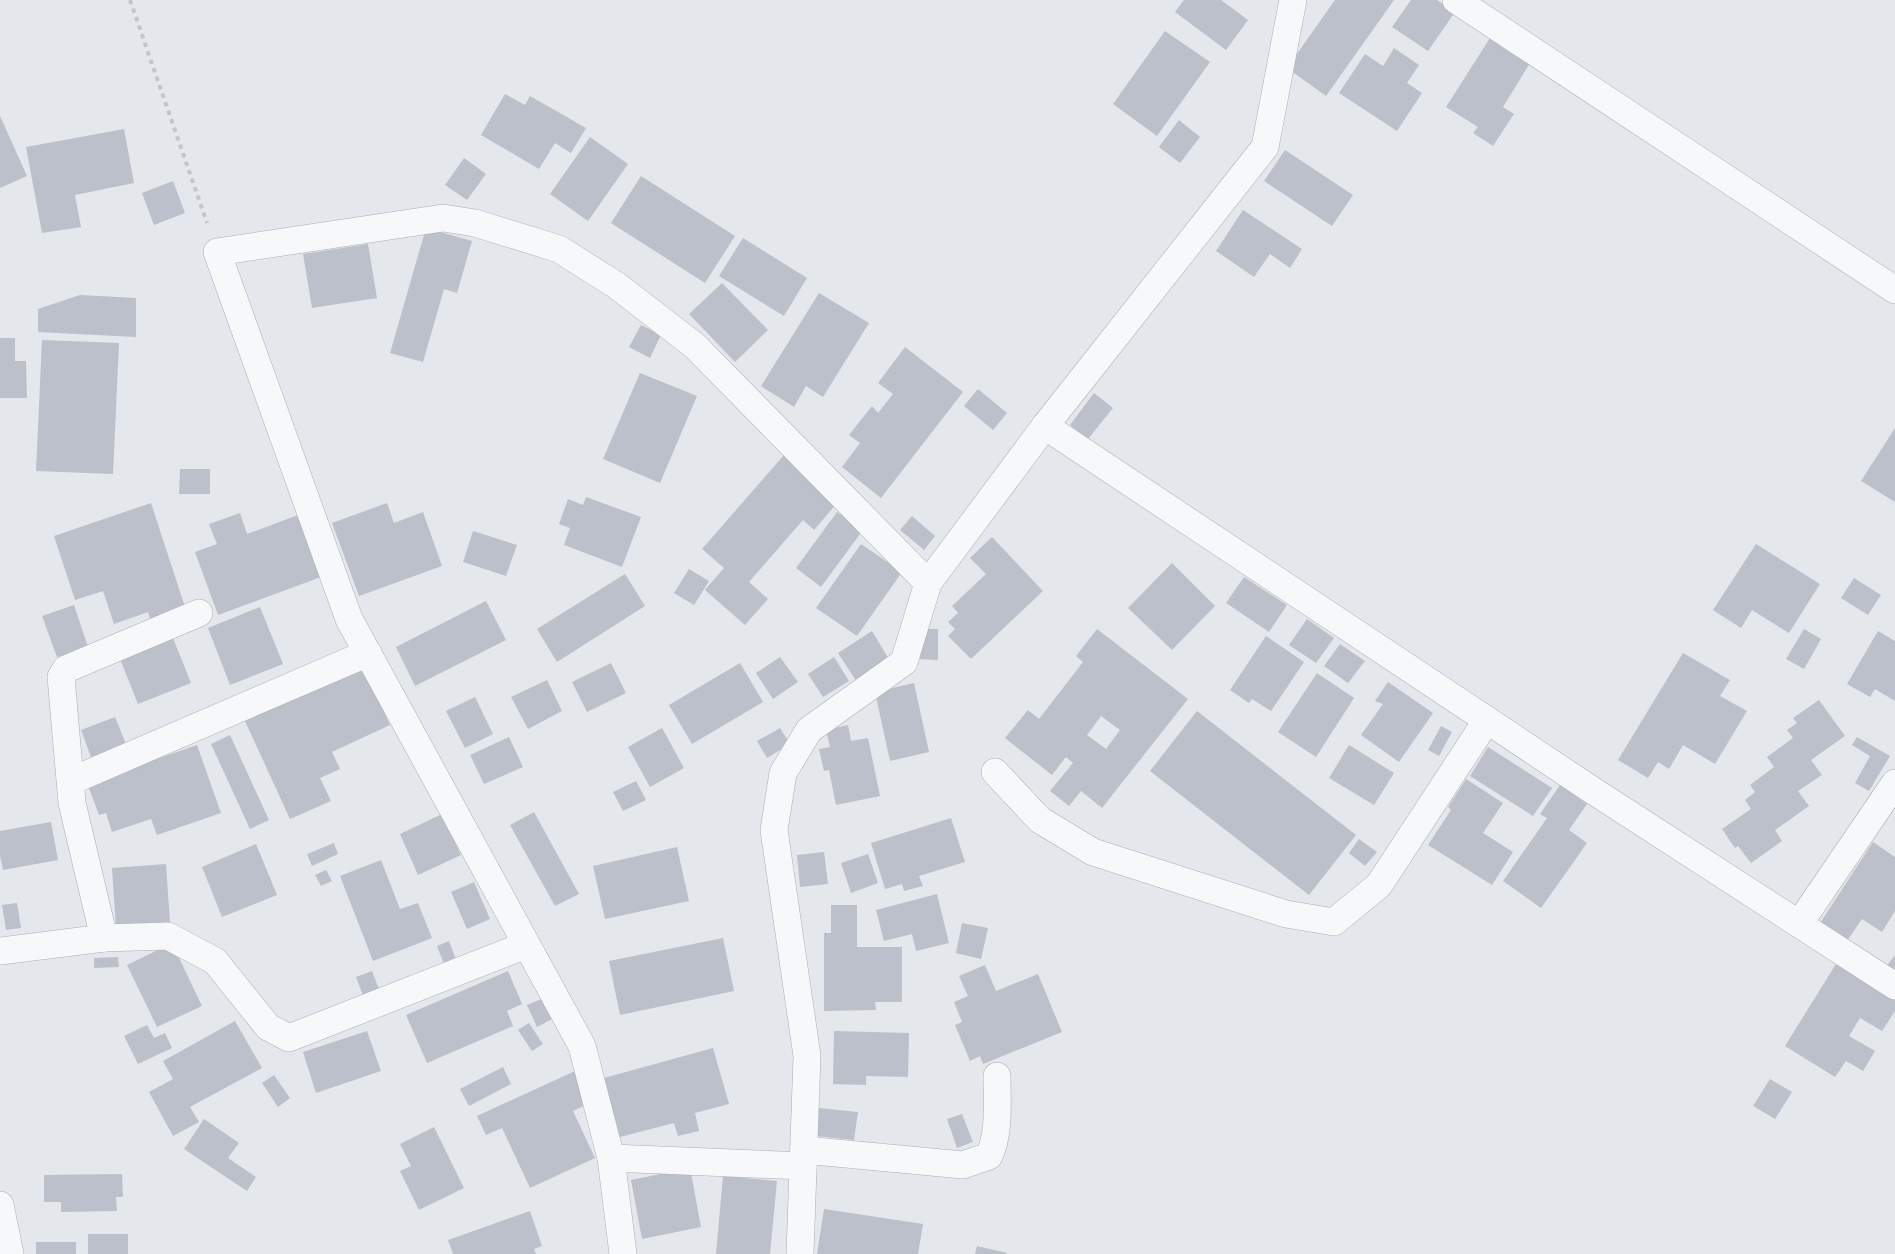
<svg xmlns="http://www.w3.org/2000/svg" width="1895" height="1254" font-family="'Public Sans',sans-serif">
	<rect width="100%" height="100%" fill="#e4e7ec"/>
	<!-- building -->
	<g fill="#bbc0ca" fill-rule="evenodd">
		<path d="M1184 0H1221L1248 20 1226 50 1175 12Z"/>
		<path d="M1335 0H1394L1326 96 1287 68Z"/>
		<path d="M1411 0H1437L1455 12 1428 51 1392 27Z"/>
		<path d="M1165 31 1210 62 1157 136 1113 104Z"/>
		<path d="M1490 38 1530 63 1503 107 1514 114 1493 146 1473 133 1478 127 1446 107Z"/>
		<path d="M1394 48 1419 65 1407 83 1422 93 1397 131 1339 93 1365 54 1383 66Z"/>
		<path d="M505 94 525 105 530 96 586 128 571 153 555 143 539 169 481 135Z"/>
		<path d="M0 116 27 176 0 188Z"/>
		<path d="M1179 120 1200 137 1180 163 1159 147Z"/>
		<path d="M124 129 134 183 75 195 81 227 42 233 26 147Z"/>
		<path d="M590 137 628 164 588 221 550 194Z"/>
		<path d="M1285 150 1353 195 1332 226 1264 181Z"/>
		<path d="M464 158 486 174 467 200 445 185Z"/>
		<path d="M641 176 735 236 705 283 611 223Z"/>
		<path d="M173 181 185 213 154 225 142 193Z"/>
		<path d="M1243 210 1302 249 1290 268 1270 254 1254 277 1216 251Z"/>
		<path d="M426 228 472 241 457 293 444 289 423 362 390 353Z"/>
		<path d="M743 238 807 278 784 316 719 276Z"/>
		<path d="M368 244 377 298 312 308 303 254Z"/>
		<path d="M722 283 768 330 735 362 689 314Z"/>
		<path d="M819 293 869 323 823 397 806 386 794 407 761 386Z"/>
		<path d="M80 295 136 298V337L38 332V309Z"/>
		<path d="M641 325 661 335 650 358 629 347Z"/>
		<path d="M0 338H15V361H26L27 398H0Z"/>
		<path d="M42 340 119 343 113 474 36 471Z"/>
		<path d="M905 347 963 392 881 498 842 467 860 443 849 435 872 406 878 413 893 394 878 383Z"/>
		<path d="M640 373 697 396 660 483 603 459Z"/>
		<path d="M978 389 1007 413 993 430 964 406Z"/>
		<path d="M1094 393 1113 408 1088 439 1070 425Z"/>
		<path d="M1895 428V502L1861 481Z"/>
		<path d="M784 455 838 502 814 530 803 520 749 582 768 599 745 625 705 590 724 568 702 549Z"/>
		<path d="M180 469H210V494H179Z"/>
		<path d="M586 497 641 517 622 567 564 545 570 528 559 524 568 499 583 505Z"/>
		<path d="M151 503 185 607 150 619 148 612 114 624 103 591 75 600 54 536Z"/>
		<path d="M387 503 394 523 423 512 442 566 359 596 332 523Z"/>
		<path d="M837 512 863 530 821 587 796 568Z"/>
		<path d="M240 513 247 534 298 515 321 577 218 615 195 552 217 544 209 524Z"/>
		<path d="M912 516 935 536 924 550 900 530Z"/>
		<path d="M473 531 517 545 506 576 463 562Z"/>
		<path d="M992 537 1043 591 971 659 948 636 955 629 948 622 958 613 952 606 986 574 970 558Z"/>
		<path d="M861 544 902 572 857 636 816 608Z"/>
		<path d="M1756 544 1820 584 1789 633 1752 610 1741 628 1713 610Z"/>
		<path d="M1172 563 1215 606 1172 650 1128 608Z"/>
		<path d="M689 569 709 581 694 605 674 593Z"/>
		<path d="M625 574 645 606 557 662 537 629Z"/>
		<path d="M1244 577 1287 605 1269 632 1226 603Z"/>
		<path d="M1854 578 1881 595 1868 615 1841 598Z"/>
		<path d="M486 601 506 640 415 686 396 647Z"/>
		<path d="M74 605 88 647 57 657 42 616Z"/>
		<path d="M260 607 283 664 230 685 208 628Z"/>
		<path d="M1307 619 1334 638 1316 663 1289 645Z"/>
		<path d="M927 629H938V660L916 659Z"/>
		<path d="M1097 629 1188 699 1102 808 1081 791 1069 806 1050 791 1073 763 1066 757 1052 775 1005 738 1028 710 1039 719 1083 662 1076 656ZM1101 716 1120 730 1106 749 1087 735Z"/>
		<path d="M1804 629 1821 639 1804 669 1786 659Z"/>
		<path d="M872 631 890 661 857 682 838 653Z"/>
		<path d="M1878 631 1895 641V701L1875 689 1870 697 1847 684Z"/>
		<path d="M171 633 191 683 138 704 118 654Z"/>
		<path d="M1266 636 1304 662 1271 711 1252 699 1249 703 1230 690Z"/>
		<path d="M1340 644 1365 661 1348 683 1324 666Z"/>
		<path d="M1683 653 1730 680 1720 696 1747 711 1715 764 1683 745 1669 769 1658 762 1648 778 1618 760Z"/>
		<path d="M780 657 798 682 773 699 756 673Z"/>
		<path d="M834 657 849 681 823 697 808 674Z"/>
		<path d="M611 663 626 693 587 712 572 682Z"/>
		<path d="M740 663 763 702 692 744 669 705Z"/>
		<path d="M363 667 390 725 332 752 340 769 320 778 331 801 290 819 245 721Z"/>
		<path d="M1317 673 1354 698 1316 757 1278 732Z"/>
		<path d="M547 680 562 711 528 729 511 697Z"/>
		<path d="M1388 682 1433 713 1399 762 1361 735 1383 704 1375 701Z"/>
		<path d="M914 683 929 752 890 761 875 692Z"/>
		<path d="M475 697 493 734 465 748 446 711Z"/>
		<path d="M1819 700 1845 736 1811 760 1822 775 1798 791 1809 806 1775 830 1782 841 1751 863 1738 846 1735 848 1722 829 1751 809 1745 800 1755 792 1750 785 1774 767 1767 757 1793 738 1787 730 1797 723 1793 718Z"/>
		<path d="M1197 711 1356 835 1309 895 1150 771Z"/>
		<path d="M115 717 126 744 91 757 81 730Z"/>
		<path d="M848 725 851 741 868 738 880 796 836 805 829 770 824 771 819 749 830 747 826 730Z"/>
		<path d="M1441 726 1452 732 1439 756 1428 750Z"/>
		<path d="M662 728 684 768 650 787 628 747Z"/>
		<path d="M780 728 790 744 767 758 757 741Z"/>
		<path d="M230 735 269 820 250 829 211 744Z"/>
		<path d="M509 737 523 767 484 784 470 755Z"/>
		<path d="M1857 737 1890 756 1869 791 1855 783 1870 756 1852 745Z"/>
		<path d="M197 745 221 813 157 835 151 819 112 832 106 813 99 815 87 783Z"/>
		<path d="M1349 745 1394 773 1374 805 1329 778Z"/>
		<path d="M1488 747 1552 788 1533 816 1470 776Z"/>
		<path d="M1466 779 1503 803 1483 833 1513 852 1492 885 1428 845 1451 810 1448 807Z"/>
		<path d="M636 781 646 800 623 811 613 792Z"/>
		<path d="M1560 785 1587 804 1569 830 1587 843 1541 908 1503 881 1547 818 1540 814Z"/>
		<path d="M534 812 579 894 555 906 510 825Z"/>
		<path d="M442 814 461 855 418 875 400 834Z"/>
		<path d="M951 818 965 862 919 876 923 886 904 891 902 884 885 889 871 843Z"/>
		<path d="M51 822 58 860 3 870 0 856V831Z"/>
		<path d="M1359 839 1377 852 1365 866 1349 853Z"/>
		<path d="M1873 842 1895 857V911L1882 932 1862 919 1847 941 1820 923Z"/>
		<path d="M334 843 338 854 312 866 307 854Z"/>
		<path d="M256 844 277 895 222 917 202 867Z"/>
		<path d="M677 847 689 901 605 919 593 866Z"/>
		<path d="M824 852 828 884 800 887 797 855Z"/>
		<path d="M868 854 878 883 851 893 841 863Z"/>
		<path d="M381 860 400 909 418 903 432 938 373 961 340 876Z"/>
		<path d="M166 864 170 923 116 927 112 868Z"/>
		<path d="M326 870 332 881 321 886 315 875Z"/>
		<path d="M474 882 490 919 467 929 451 892Z"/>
		<path d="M937 894 949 943 916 951 912 934 884 941 876 910Z"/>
		<path d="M17 903 21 928 6 930 2 905Z"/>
		<path d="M831 905H857V947H902V1002H875L876 1010 824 1011V933H831Z"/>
		<path d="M962 923 988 928 981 959 956 953Z"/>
		<path d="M723 938 734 991 620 1015 609 961Z"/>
		<path d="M449 941 457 962 445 967 437 946Z"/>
		<path d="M172 943 202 1006 157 1027 127 965Z"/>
		<path d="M1895 955V973L1886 967Z"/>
		<path d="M118 957 119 967 94 968V958Z"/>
		<path d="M1836 964 1895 1000V1011L1882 1031 1860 1018 1849 1036 1875 1051 1863 1071 1846 1061 1835 1077 1785 1046Z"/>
		<path d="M985 965 996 991 1038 974 1062 1032 983 1064 980 1056 970 1061 955 1025 962 1022 954 1002 968 996 959 976Z"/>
		<path d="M372 971 380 992 364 998 356 977Z"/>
		<path d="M508 971 522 1004 507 1011 513 1026 427 1063 406 1015Z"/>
		<path d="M544 998 554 1018 537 1027 527 1005Z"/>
		<path d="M235 1021 262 1068 190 1107 199 1122 173 1136 149 1092 173 1079 163 1061Z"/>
		<path d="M529 1023 543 1044 532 1051 518 1030Z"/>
		<path d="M147 1025 154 1038 165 1033 172 1048 138 1064 124 1036Z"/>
		<path d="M367 1031 381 1071 316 1093 303 1052Z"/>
		<path d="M834 1031 909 1033 908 1077 866 1076V1085L833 1084Z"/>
		<path d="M713 1048 729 1104 695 1113 699 1131 678 1136 674 1123 620 1137 604 1078Z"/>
		<path d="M503 1067 511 1084 469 1106 460 1089Z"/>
		<path d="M575 1071 590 1103 573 1111 595 1158 530 1188 502 1128 486 1135 477 1116Z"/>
		<path d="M274 1075 290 1098 278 1107 262 1083Z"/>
		<path d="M1770 1079 1792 1092 1775 1119 1753 1106Z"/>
		<path d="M819 1108 858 1112 854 1140 816 1136Z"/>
		<path d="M962 1114 973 1142 957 1148 947 1119Z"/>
		<path d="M204 1119 239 1143 228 1158 256 1177 247 1191 184 1149Z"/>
		<path d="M434 1127 464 1188 419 1210 400 1171 411 1166 400 1144Z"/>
		<path d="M690 1168 701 1227 642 1239 631 1180Z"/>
		<path d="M122 1174 123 1197H116L117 1211 61 1212V1202H44V1175Z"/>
		<path d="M723 1176 777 1181 770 1254H716Z"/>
		<path d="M824 1209 923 1224 918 1254H817Z"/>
		<path d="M530 1211 542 1246 534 1249 536 1254H453L448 1240Z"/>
		<rect x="88" y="1234" width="40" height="20"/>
		<rect x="36" y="1242" width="40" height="12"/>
		<path d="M977 1246 1007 1253 1006 1254H975Z"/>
	</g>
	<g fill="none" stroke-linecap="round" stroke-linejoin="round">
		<!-- street casing -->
		<g stroke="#a9aeb7" stroke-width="28">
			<g id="street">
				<path d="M1456 0 1895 290"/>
				<path d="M1045 426 1595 792 1895 986"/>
				<path d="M995 772 1040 820 1093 852 1286 914 1334 922 1379 885 1487 720"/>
				<path d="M71 781 368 653"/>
				<path d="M1799 924 1895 783"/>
				<path d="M104 938 72 803 61 677 66 669 199 613"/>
				<path d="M0 951 104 938 168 936 215 961 268 1027 289 1038 526 945"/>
				<path d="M804 1150 963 1165 989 1156C1000 1132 997 1102 997 1076"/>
				<path d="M611 1158 803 1166"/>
				<path d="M0 1205 10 1254"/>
				<path d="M623 1254 611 1158 582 1046 349 619 217 252 443 218 475 223 559 249 616 285 695 346 928 583"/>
				<path d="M800 1254 807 1056 774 830 783 773 809 730 904 662 928 583 1045 426 1265 147 1293 0"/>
			</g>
		</g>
		<!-- path -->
		<path stroke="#c2c5cb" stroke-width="4" stroke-dasharray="4.5 4.5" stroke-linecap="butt" d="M130 0 207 223"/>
		<!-- street -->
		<use href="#street" stroke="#f7f8fa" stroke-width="27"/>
	</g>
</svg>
